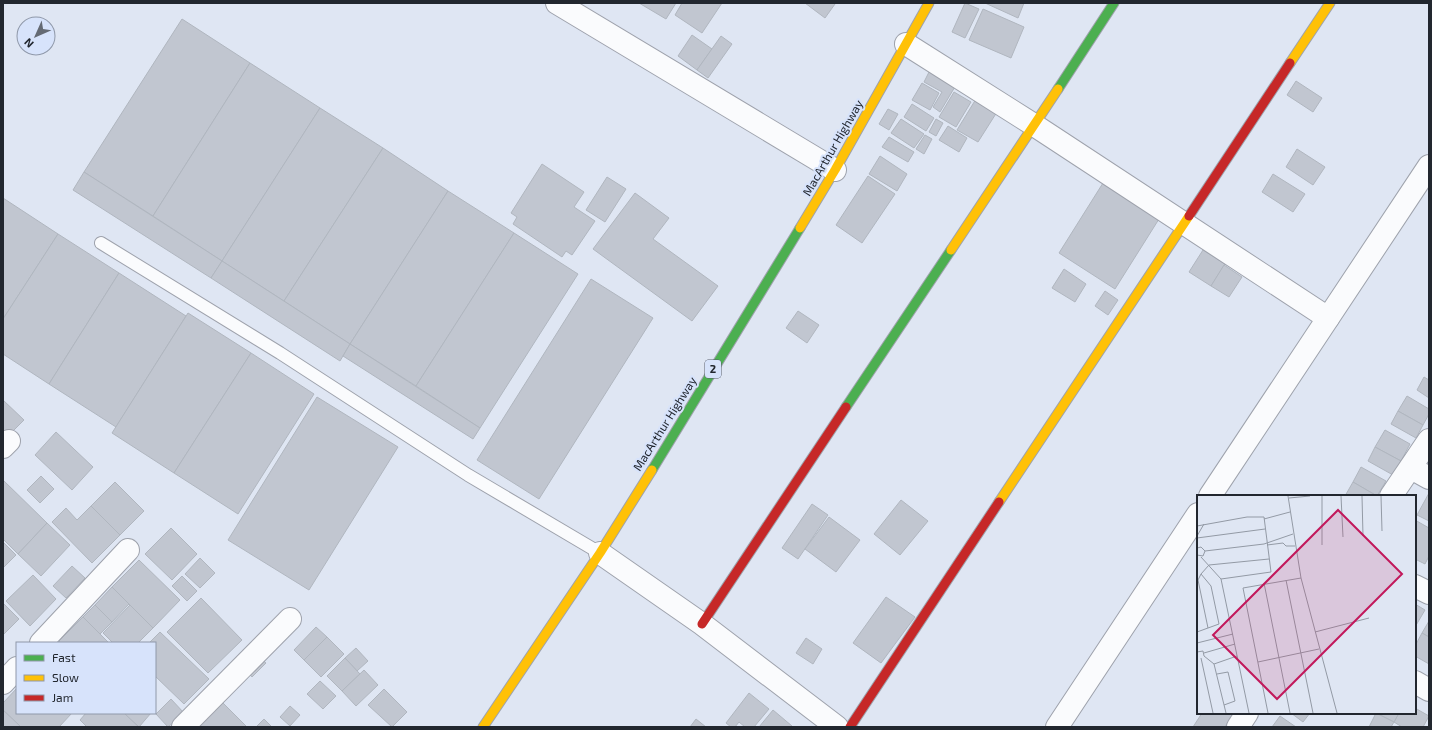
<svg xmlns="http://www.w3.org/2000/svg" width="1432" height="730" font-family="'Exo 2',sans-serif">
	<rect width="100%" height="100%" fill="#dfe6f3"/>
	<!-- building -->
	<g fill="#c1c6d0" stroke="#b0b6bf">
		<path d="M639 3H676L666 19Z"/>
		<path d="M682 3H722L702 33 675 15Z"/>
		<path d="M805 3H833L835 4 825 18Z"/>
		<path d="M965 3 979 9 965 38 952 32Z"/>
		<path d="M985 3H1024L1018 18Z"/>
		<path d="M983 9 1024 27 1011 58 969 40Z"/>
		<path d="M182 19 250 63 153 216 84 172Z"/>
		<path d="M692 35 712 49 697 70 678 56Z"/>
		<path d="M721 36 732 44 708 78 697 70Z"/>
		<path d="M250 63 320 108 222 261 153 216Z"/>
		<path d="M930 70 956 85 940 112 933 107 942 92 924 82Z"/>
		<path d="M1296 81 1322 98 1313 112 1287 95Z"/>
		<path d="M922 83 939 93 930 110 912 100Z"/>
		<path d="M954 92 971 102 956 127 939 117Z"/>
		<path d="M976 99 997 112 978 142 957 130Z"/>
		<path d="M912 104 934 118 926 131 904 117Z"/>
		<path d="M320 108 383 148 284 301 222 261Z"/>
		<path d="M888 109 898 114 889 130 879 124Z"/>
		<path d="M901 119 924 134 914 148 891 133Z"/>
		<path d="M936 119 943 123 936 136 929 132Z"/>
		<path d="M948 126 967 138 959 152 939 140Z"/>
		<path d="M925 135 932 139 924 154 916 149Z"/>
		<path d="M889 137 914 152 908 162 882 147Z"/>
		<path d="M383 148 448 191 350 344 284 301Z"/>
		<path d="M1297 149 1325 167 1313 185 1286 167Z"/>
		<path d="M880 156 907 174 897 191 869 174Z"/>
		<path d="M542 164 584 192 574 207 595 221 572 255 566 251 562 257 513 224 517 217 511 213Z"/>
		<path d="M84 172 222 261 211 278 73 190Z"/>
		<path d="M1273 174 1305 194 1293 212 1262 192Z"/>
		<path d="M868 176 895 194 862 243 836 225Z"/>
		<path d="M607 177 626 189 605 222 586 210Z"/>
		<path d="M1103 183 1159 219 1115 289 1059 253Z"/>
		<path d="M448 191 514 233 416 386 350 344Z"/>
		<path d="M635 193 669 218 653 239 718 286 692 321 593 249Z"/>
		<path d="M3 198 58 234 3 319Z"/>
		<path d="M514 233 578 274 480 428 416 386Z"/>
		<path d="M58 234 119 273 49 384 3 354V319Z"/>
		<path d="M1203 250 1225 264 1211 286 1189 272Z"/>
		<path d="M222 261 350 344 340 361 211 278Z"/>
		<path d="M1224 265 1242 277 1229 297 1211 286Z"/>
		<path d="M1064 269 1086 284 1075 302 1052 288Z"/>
		<path d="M119 273 186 316 116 427 49 384Z"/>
		<path d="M591 279 653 318 539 499 477 460Z"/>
		<path d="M1105 291 1118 300 1108 315 1095 306Z"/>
		<path d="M798 311 819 325 807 343 786 328Z"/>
		<path d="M188 313 251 353 174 473 112 433Z"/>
		<path d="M350 344 480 428 473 439 343 356Z"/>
		<path d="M251 353 314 394 238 514 174 473Z"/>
		<path d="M1424 377 1429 380V398L1417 390Z"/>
		<path d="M1407 396 1429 409V414L1423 425 1398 411Z"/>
		<path d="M317 397 398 447 309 590 228 540Z"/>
		<path d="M3 400 24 420 9 435 3 430Z"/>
		<path d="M1398 411 1423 425 1416 438 1391 424Z"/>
		<path d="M1385 430 1410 444 1401 461 1375 447Z"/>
		<path d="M56 432 93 467 72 490 35 455Z"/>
		<path d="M1375 447 1401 461 1393 475 1368 461Z"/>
		<path d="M1361 467 1386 481 1377 496 1353 482Z"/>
		<path d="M41 476 54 489 40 503 27 490Z"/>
		<path d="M3 480 47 523 18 554 3 539Z"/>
		<path d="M115 482 144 511 120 535 91 506Z"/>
		<path d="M1353 482 1377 496H1345Z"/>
		<path d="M1429 493V521L1417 515Z"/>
		<path d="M901 500 928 521 900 555 874 534Z"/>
		<path d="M812 504 828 515 798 559 782 548Z"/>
		<path d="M91 506 120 535 92 563 52 522 66 508 77 520Z"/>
		<path d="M829 517 860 540 836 572 805 549Z"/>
		<path d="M1415 520 1429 528V556L1425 564 1415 559Z"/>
		<path d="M47 523 70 545 41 576 18 554Z"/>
		<path d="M171 528 197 554 172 580 145 554Z"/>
		<path d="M3 542 16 555 3 568Z"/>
		<path d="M200 558 215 573 200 588 185 574Z"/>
		<path d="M139 560 180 600 153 628 112 587Z"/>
		<path d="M72 566 85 578 66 598 53 586Z"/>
		<path d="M33 575 56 599 30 626 6 601Z"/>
		<path d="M182 576 197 591 187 601 172 586Z"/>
		<path d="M112 587 129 604 112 622 95 605Z"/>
		<path d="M886 597 915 617 881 663 853 643Z"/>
		<path d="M201 598 242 640 208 673 167 632Z"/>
		<path d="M3 603 19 619 3 635Z"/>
		<path d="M1415 604 1425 610 1415 627Z"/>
		<path d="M95 605 112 622 100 634 83 617Z"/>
		<path d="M130 605 153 628 138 643H113L103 633Z"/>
		<path d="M83 617 109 643H61L59 641Z"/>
		<path d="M1429 621V637L1422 633Z"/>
		<path d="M316 627 327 637 304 660 294 650Z"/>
		<path d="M160 632 209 679 184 704 155 676V643H149Z"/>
		<path d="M1422 633 1429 637V664L1415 656V646Z"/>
		<path d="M327 637 344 654 321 677 304 660Z"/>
		<path d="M806 638 822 649 813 664 796 653Z"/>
		<path d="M356 648 368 661 357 671 345 658Z"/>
		<path d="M258 656 266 663 252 677 245 669Z"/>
		<path d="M345 658 360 674 342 691 327 676Z"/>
		<path d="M364 670 378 685 356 706 342 691Z"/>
		<path d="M320 681 336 696 323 709 307 694Z"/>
		<path d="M17 688V713H72L59 727H21L3 710V703Z"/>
		<path d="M384 689 407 712 392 727 368 705Z"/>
		<path d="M749 693 769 709 754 727H745L739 722 735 727H731L726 723Z"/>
		<path d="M171 699 184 713 168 727 156 714Z"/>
		<path d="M221 701 247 727H196Z"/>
		<path d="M290 706 300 715 290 726 280 717Z"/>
		<path d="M1415 708 1429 716 1423 727H1402L1394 722 1399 713H1415Z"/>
		<path d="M3 710 21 727H3Z"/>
		<path d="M773 710 792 726V727H759Z"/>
		<path d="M86 713H124L139 727H87L80 720Z"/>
		<path d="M124 713H151L139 727Z"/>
		<path d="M1202 713H1234L1225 727H1193Z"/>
		<path d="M1291 713H1310L1303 722Z"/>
		<path d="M1376 713H1399L1394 722Z"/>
		<path d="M1376 713 1394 722 1391 727H1369Z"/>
		<path d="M1280 716 1296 727H1272Z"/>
		<path d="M264 719 272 727H256Z"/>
		<path d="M696 719 706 727H690Z"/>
	</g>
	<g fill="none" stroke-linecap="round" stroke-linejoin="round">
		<!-- lane casing -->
		<g stroke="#9ea2ac" stroke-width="14">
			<path id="lane" d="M101 243 280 353 468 475 600 553"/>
		</g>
		<!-- street casing -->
		<g stroke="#9ea2ac" stroke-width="24">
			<g id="street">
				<path d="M557 3 835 170"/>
				<path d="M906 44 1034 125 1328 318"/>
				<path d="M3 447 9 441"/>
				<path d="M1411 468 1429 478"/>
				<path d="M1210 496 1429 166"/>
				<path d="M1391 496 1429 440"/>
				<path d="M600 553 702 624 837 727"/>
				<path d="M1415 586 1429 593"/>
				<path d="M41 643 128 550"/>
				<path d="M1415 682 1429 690"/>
				<path d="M3 683 17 668"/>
				<path d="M183 727 290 619"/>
				<path d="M1057 727 1198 514"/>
				<path d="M1238 727 1247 713"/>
			</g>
		</g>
		<!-- fast casing -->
		<g stroke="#9ea2ac" stroke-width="11">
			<g id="fast">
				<path d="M1058 89 1114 3"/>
				<path d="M846 407 951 250"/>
				<path d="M652 470 800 228"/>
			</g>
		</g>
		<!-- slow casing -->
		<g stroke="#9ea2ac" stroke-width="11">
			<g id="slow">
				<path d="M1290 63 1330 3"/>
				<path d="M800 228 835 170 929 3"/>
				<path d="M951 250 1058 89"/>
				<path d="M999 502 1189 216"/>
				<path d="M483 727 600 553 652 470"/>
			</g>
		</g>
		<!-- jam casing -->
		<g stroke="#9ea2ac" stroke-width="11">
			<g id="jam">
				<path d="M1189 216 1290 63"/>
				<path d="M702 624 846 407"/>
				<path d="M850 727 999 502"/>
			</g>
		</g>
		<!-- lane -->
		<use href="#lane" stroke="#fafbfd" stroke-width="12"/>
		<!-- street -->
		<use href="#street" stroke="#fafbfd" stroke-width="22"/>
		<!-- fast -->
		<use href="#fast" stroke="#4caf50" stroke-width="9"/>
		<!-- slow -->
		<use href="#slow" stroke="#ffc107" stroke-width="9"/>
		<!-- jam -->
		<use href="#jam" stroke="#c62828" stroke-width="9"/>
	</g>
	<g text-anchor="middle" stroke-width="4" stroke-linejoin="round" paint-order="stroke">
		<!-- shield labels -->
		<rect fill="#d7e3fb" stroke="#585f6c" stroke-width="1" x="705" y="360" width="16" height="18" rx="3"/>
		<g font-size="11" font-weight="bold" fill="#22272f">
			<text x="713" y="373">2</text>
		</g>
		<!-- street labels -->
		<g font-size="12" fill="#22272f" stroke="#d7e3fb">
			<text transform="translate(833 148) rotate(-60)" y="4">MacArthur Highway</text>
			<text transform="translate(665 424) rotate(-58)" y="4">MacArthur Highway</text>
		</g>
	</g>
	<!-- overview -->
	<g transform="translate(1197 495)">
		<rect width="219" height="219" fill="#dfe6f3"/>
		<path fill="none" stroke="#939aa5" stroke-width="1" d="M91 1 104 83 140 218M125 1V50M144 1 146 42M165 1 166 41M184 1 185 36M92 3 113 1M67 24 93 17M0 31 50 22H67L74 77 24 84M0 41 7 29M0 43 68 34M70 50 86 48 89 51H98M0 53 4 52 8 56 6 61 0 60M8 56 67 49 96 39M4 62 24 84 52 218M89 85 116 218M67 88 93 218M11 133 1 85 4 79 12 70 72 64M0 137 22 129 14 91 4 79M118 137 172 123M0 148 36 139M0 157 6 156 7 161 17 169 29 218M7 158 38 149M4 163 16 218M61 167 122 154M17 169 40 161M20 179 31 177 38 206 27 210M71 218 46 93 104 83"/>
		<path fill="#c2185b" fill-opacity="0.15" stroke="#c2185b" stroke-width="2" d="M141 15 205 79 80 204 16 140Z"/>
		<rect width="219" height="219" fill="none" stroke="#22272f" stroke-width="2"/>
	</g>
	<!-- border -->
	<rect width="1432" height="730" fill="none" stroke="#22272f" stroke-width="8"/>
	<!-- legend -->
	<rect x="16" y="642" width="140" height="72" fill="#d7e3fb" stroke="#8f98a9"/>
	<rect x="24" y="655" width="20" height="6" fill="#4caf50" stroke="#8f98a9"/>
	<text x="52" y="662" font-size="12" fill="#22272f">Fast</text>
	<rect x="24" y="675" width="20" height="6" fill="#ffc107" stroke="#8f98a9"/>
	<text x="52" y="682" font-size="12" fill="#22272f">Slow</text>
	<rect x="24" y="695" width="20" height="6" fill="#c62828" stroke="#8f98a9"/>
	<text x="52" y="702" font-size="12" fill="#22272f">Jam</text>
	<!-- north arrow -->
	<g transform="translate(36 36) rotate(225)"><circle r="19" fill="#d7e3fb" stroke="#8f98a9"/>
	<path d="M0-3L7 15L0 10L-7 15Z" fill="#646a74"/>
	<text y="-6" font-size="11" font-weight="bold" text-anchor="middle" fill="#22272f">N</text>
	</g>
</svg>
